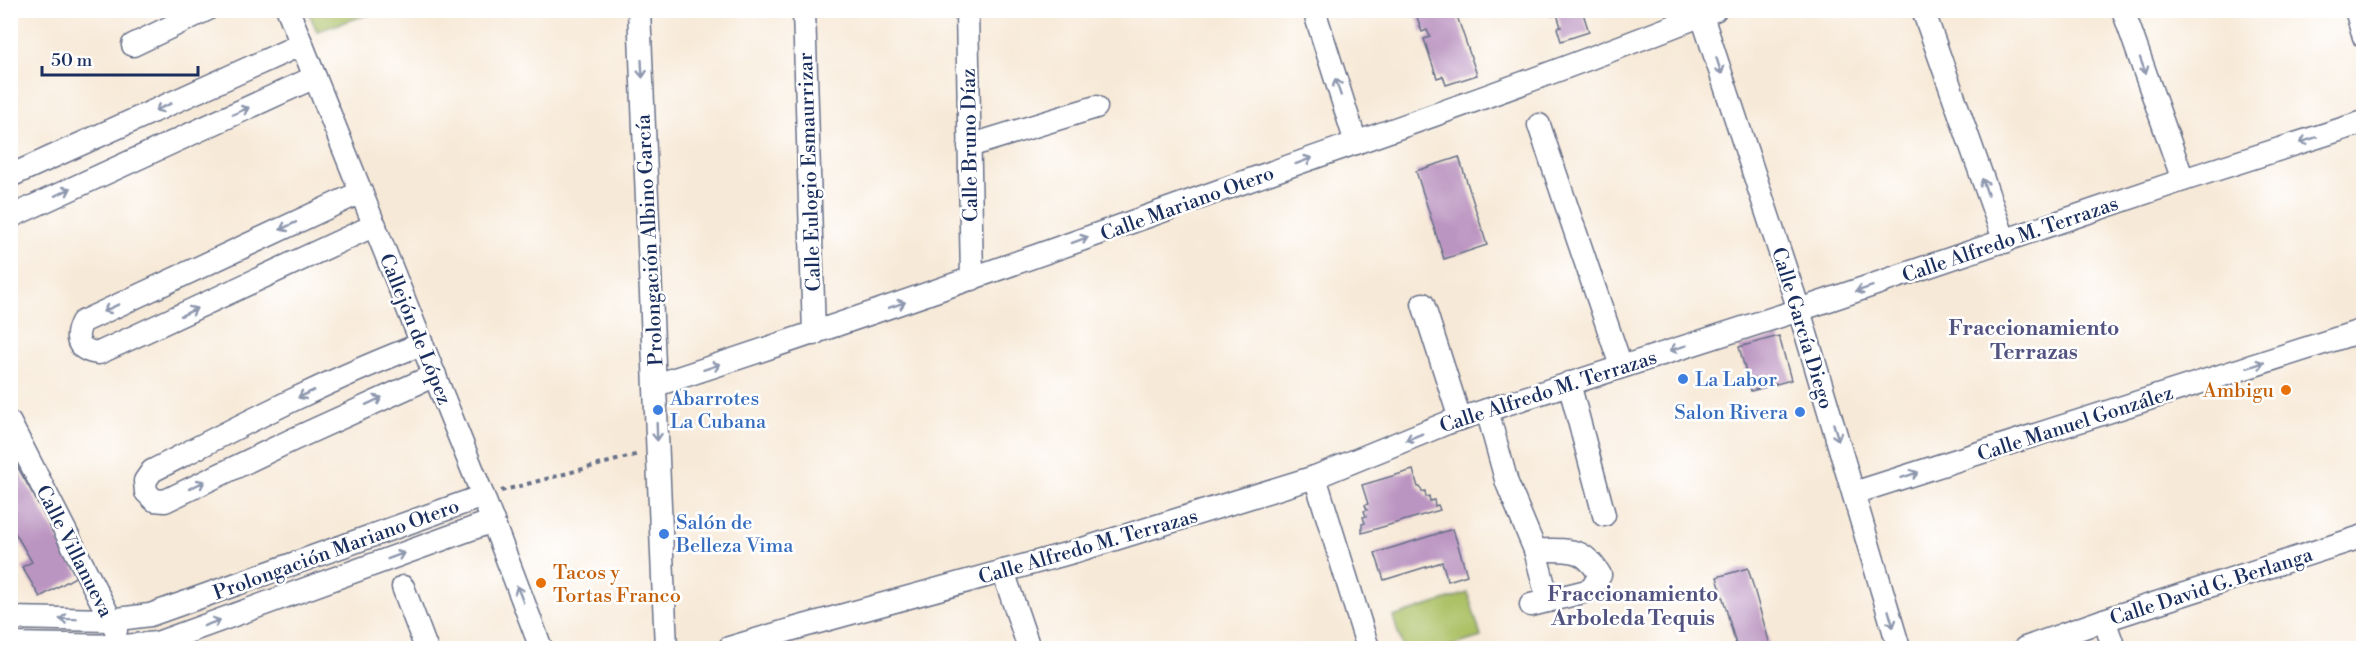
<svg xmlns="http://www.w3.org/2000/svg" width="2374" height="659" font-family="'Libre Bodoni',serif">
	<rect width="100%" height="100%" fill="#fff"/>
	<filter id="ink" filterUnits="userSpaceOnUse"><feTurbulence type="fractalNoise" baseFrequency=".0167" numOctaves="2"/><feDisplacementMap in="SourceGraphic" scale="12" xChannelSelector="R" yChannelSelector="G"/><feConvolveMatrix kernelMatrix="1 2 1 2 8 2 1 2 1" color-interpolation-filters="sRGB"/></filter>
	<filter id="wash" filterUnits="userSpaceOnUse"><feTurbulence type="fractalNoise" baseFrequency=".008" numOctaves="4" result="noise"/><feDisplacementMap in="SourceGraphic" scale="24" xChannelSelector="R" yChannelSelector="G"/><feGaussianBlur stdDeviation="1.35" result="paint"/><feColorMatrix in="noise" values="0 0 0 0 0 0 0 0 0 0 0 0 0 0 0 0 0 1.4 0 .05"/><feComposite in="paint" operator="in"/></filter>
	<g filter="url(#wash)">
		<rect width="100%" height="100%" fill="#f7e9d7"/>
		<!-- green -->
		<g fill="#abc064" stroke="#637861" stroke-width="1.5">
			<path d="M308 11H379L317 31Z"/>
			<path d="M1468 593 1481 637 1445 648H1403L1393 617Z"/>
		</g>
		<g id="blocks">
			<!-- building -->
			<g fill="#bb95c1">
				<path d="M1455 10 1477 75 1446 85 1443 76 1437 78 1424 39 1430 37 1427 30 1422 32 1415 11Z"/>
				<path d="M1551 10H1582L1589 32 1561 41 1557 28 1561 27 1557 14 1552 16Z"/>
				<path d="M1459 157 1487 245 1444 259 1416 171Z"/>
				<path d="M1779 336 1791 380 1751 391 1739 347Z"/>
				<path d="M14 461 79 575 40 597 22 567 32 562 10 524V463Z"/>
				<path d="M1413 470 1418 487H1420L1422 492 1425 491 1426 497 1429 496 1430 501 1434 500 1435 506 1438 505 1440 510 1362 533V524L1365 523 1363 517 1366 516 1364 511 1367 510 1365 505 1368 504 1362 485Z"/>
				<path d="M1453 529 1467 575 1448 581 1442 562 1384 580 1375 553Z"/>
				<path d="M1748 568 1771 648H1737L1717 577Z"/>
			</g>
		</g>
	</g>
	<g filter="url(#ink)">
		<use href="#blocks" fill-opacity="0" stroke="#687088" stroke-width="1.5"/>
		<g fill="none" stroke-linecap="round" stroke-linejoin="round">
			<!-- minor casing -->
			<g stroke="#687088" stroke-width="25">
				<g id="minor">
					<path d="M288 10 483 496 541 648"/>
					<path d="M639 10 666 648"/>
					<path d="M804 10 814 334"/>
					<path d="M967 10 972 279"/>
					<path d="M1314 10 1356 143"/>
					<path d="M1700 10 1799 310 1899 648"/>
					<path d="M1923 10 2005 242"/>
					<path d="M2123 10 2183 180"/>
					<path d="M2356 10 2364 37"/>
					<path d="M133 45 206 10"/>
					<path d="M1539 125 1621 366"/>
					<path d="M969 146 1096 107"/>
					<path d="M10 176 302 44"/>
					<path d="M361 192 82 322C73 340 79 351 99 353L375 225"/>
					<path d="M10 217 315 77"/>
					<path d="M1423 304 1460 419"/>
					<path d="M422 344C329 379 240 426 152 471L145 481 146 492 154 500 165 501 292 440 435 375"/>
					<path d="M1569 383 1604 515"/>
					<path d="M656 385C848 323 1037 256 1227 188 1390 131 1554 74 1715 10"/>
					<path d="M1487 410 1507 483 1535 550 1548 601"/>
					<path d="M10 423 116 630"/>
					<path d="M1315 477 1368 648"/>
					<path d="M1854 493 2364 330"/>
					<path d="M1003 571 1029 648"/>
					<path d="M403 587 426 648"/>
					<path d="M1531 605 1591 590 1600 575C1582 545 1567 551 1535 550"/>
					<path d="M10 618 110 620 150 615 483 496"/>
					<path d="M2104 620 2114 648"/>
					<path d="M10 644 124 646 157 643 493 521"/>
					<path d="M729 648 793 629 1073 552 1315 477 1447 423 1799 310 2183 180 2364 122"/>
					<path d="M2025 648 2104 620 2364 536"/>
				</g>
			</g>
			<!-- path -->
			<path stroke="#687088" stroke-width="4" stroke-dasharray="4.5 4.5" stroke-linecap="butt" d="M501 491 639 454"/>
			<!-- minor -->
			<use href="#minor" stroke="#fff" stroke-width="22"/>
		</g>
		<!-- one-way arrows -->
		<defs><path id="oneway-shaft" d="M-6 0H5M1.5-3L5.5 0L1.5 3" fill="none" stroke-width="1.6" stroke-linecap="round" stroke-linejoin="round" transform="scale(1.5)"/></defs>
		<g stroke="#8d97ae">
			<use href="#oneway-shaft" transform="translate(1719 66) rotate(72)"/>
			<use href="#oneway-shaft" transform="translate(2143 66) rotate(70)"/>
			<use href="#oneway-shaft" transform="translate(642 69) rotate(87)"/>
			<use href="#oneway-shaft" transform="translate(1338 87) rotate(-108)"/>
			<use href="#oneway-shaft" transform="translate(163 107) rotate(156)"/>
			<use href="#oneway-shaft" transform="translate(241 111) rotate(-24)"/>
			<use href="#oneway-shaft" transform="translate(2308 140) rotate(162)"/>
			<use href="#oneway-shaft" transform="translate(1304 161) rotate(-20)"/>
			<use href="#oneway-shaft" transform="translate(1985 187) rotate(-109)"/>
			<use href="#oneway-shaft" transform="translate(63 192) rotate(-25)"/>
			<use href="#oneway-shaft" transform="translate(288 226) rotate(155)"/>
			<use href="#oneway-shaft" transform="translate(1080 240) rotate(-20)"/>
			<use href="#oneway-shaft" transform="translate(1864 289) rotate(162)"/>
			<use href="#oneway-shaft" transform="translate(897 305) rotate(-19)"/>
			<use href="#oneway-shaft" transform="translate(111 308) rotate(155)"/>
			<use href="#oneway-shaft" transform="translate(189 312) rotate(-25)"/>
			<use href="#oneway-shaft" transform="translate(1678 348) rotate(163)"/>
			<use href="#oneway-shaft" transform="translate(2256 365) rotate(-18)"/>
			<use href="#oneway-shaft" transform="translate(712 367) rotate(-18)"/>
			<use href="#oneway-shaft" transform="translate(306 394) rotate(155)"/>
			<use href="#oneway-shaft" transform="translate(374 401) rotate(-25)"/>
			<use href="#oneway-shaft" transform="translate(657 432) rotate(88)"/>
			<use href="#oneway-shaft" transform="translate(1836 432) rotate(73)"/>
			<use href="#oneway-shaft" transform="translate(1414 437) rotate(158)"/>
			<use href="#oneway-shaft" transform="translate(1910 475) rotate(-18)"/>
			<use href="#oneway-shaft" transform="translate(197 485) rotate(-26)"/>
			<use href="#oneway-shaft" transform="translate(396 556) rotate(-20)"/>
			<use href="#oneway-shaft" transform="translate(520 594) rotate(-111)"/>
			<use href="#oneway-shaft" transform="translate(68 619) rotate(-179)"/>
			<use href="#oneway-shaft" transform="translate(1891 619) rotate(74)"/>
			<use href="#oneway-shaft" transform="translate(212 623) rotate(-20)"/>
		</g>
	</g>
	<!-- markers -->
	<g fill="#3f7fe0" stroke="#fff" stroke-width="2">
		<circle cx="1683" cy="379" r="6"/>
		<circle cx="658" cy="410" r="6"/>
		<circle cx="1800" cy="412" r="6"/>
		<circle cx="664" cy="534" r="6"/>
	</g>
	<g fill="#e8710a" stroke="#fff" stroke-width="2">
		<circle cx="2286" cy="390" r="6"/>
		<circle cx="541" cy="583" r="6"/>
	</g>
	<g text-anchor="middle" stroke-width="5" stroke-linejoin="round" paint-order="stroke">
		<!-- street labels -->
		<g font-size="20" fill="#1b2f5e" stroke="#fff">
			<text transform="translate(969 145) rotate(-91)" y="7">Calle Bruno Díaz</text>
			<text transform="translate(809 172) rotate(-92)" y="7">Calle Eulogio Esmaurrizar</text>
			<text transform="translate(1187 203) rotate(-20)" y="7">Calle Mariano Otero</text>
			<text transform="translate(2010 239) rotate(-19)" y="7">Calle Alfredo M. Terrazas</text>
			<text transform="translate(649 240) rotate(-93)" y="7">Prolongación Albino García</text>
			<text transform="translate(1803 328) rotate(73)" y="7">Calle García Diego</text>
			<text transform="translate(416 329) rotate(68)" y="7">Callejón de López</text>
			<text transform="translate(1548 391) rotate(-18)" y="7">Calle Alfredo M. Terrazas</text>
			<text transform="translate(2075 423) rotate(-18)" y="7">Calle Manuel González</text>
			<text transform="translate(1088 546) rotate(-16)" y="7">Calle Alfredo M. Terrazas</text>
			<text transform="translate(336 549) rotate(-20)" y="7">Prolongación Mariano Otero</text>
			<text transform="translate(75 551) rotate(63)" y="7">Calle Villanueva</text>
			<text transform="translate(2211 586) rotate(-18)" y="7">Calle David G. Berlanga</text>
		</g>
		<!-- shop labels -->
		<g font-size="20" fill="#366cbe" stroke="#fff" text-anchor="start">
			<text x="1695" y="386">La Labor</text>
			<text x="670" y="405">Abarrotes<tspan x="670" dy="23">La Cubana</tspan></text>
			<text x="1788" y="419" text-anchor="end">Salon Rivera</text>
			<text x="676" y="529">Salón de<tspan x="676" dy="23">Belleza Vima</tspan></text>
		</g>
		<!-- food labels -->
		<g font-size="20" fill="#c56008" stroke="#fff" text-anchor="end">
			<text x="2274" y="397">Ambigu</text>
			<text x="553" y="579" text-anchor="start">Tacos y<tspan x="553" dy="23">Tortas Franco</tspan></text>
		</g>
		<!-- neighbourhood labels -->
		<g font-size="21" font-weight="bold" fill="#535381" stroke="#fff">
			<text x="2034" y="335">Fraccionamiento<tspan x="2034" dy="24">Terrazas</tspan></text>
			<text x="1633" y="601">Fraccionamiento<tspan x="1633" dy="24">Arboleda Tequis</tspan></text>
		</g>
	</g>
	<!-- margin -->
	<rect width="2374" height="659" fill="none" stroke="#fff" stroke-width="36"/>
	<!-- scale -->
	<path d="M42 66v9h156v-9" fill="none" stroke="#1b2f5e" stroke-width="3"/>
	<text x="51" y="66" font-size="18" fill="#1b2f5e" stroke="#ffffff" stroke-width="4.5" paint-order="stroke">50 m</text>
</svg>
